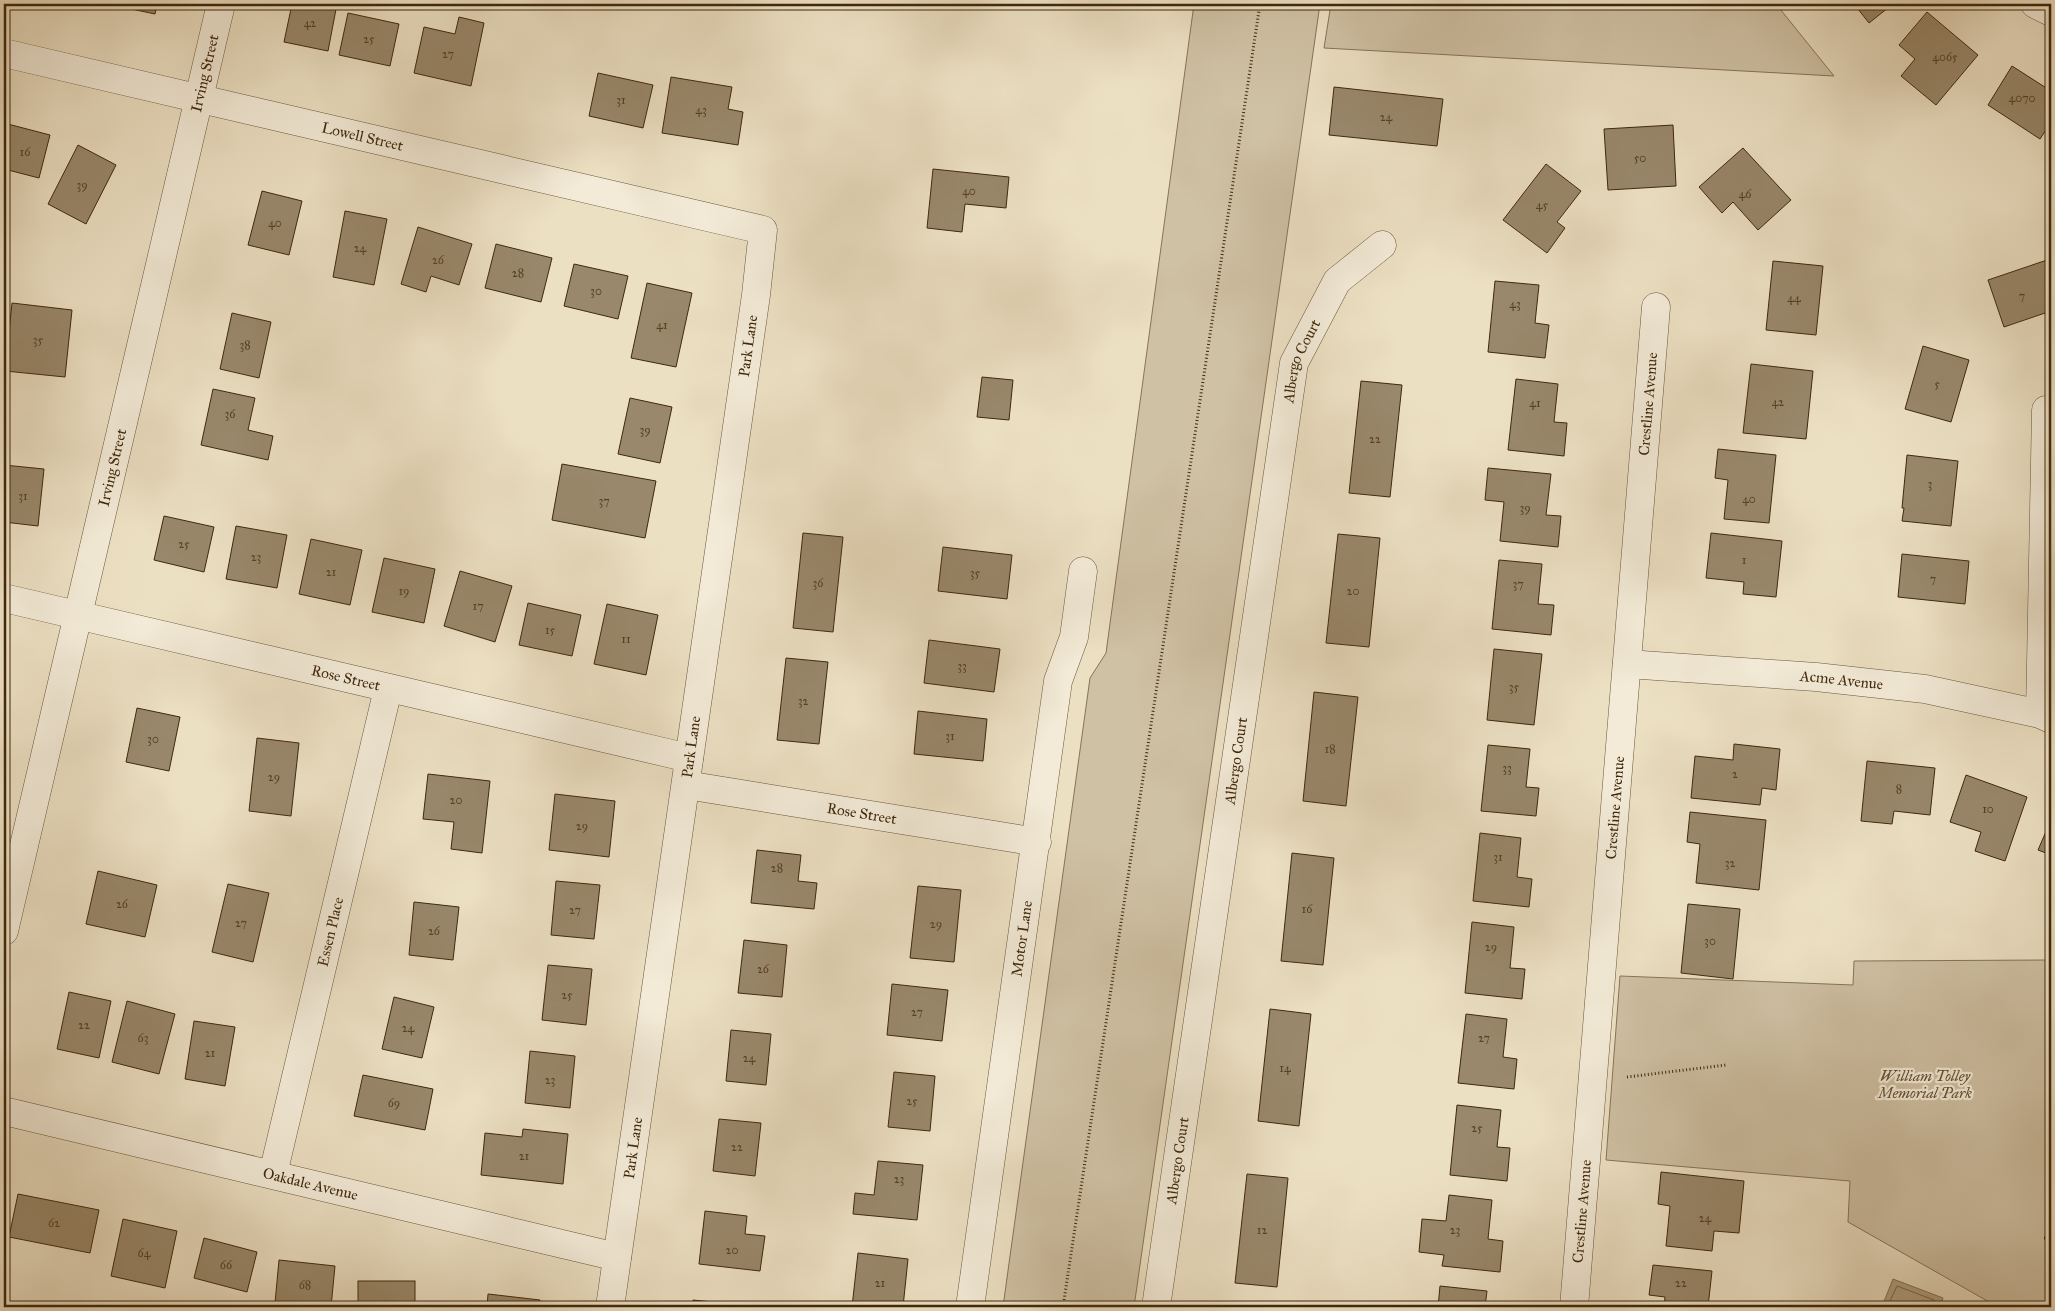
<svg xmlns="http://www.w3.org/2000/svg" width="2055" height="1311" font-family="'IM FELL Great Primer',serif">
	<rect width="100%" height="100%" fill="#ece0c3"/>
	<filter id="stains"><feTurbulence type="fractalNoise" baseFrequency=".004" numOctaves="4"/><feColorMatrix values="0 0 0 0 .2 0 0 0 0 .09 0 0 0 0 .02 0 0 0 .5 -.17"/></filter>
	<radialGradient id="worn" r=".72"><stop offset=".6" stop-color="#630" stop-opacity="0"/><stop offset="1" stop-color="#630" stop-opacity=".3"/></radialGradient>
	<!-- green -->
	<g fill="#cfc1a4" stroke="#877458">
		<path d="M1194 4H1320L1134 1307H1003L1090 678 1106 653Z"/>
		<path d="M1331 4H1625L1636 6 1776 4 1834 76 1324 48Z"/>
		<path d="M2049 960 2047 1228H2051V1248H2047V1307H1998L1848 1222 1850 1181 1606 1160 1620 976 1853 985 1854 961Z"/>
	</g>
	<!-- water -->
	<path fill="#b1a184" stroke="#837154" d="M1893 1279 1943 1298 1940 1307H1891L1883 1304Z"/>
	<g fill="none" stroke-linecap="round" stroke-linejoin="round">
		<!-- shore -->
		<path stroke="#786448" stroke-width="1" d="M1891 1307 1890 1301 1897 1286 1934 1300 1935 1307"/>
	</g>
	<!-- building -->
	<g fill="#99886b" stroke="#3f280b">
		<path d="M108 4H157L155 14Z"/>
		<path d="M292 4H337L328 51 284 42Z"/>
		<path d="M1854 4H1893L1869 23Z"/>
		<path d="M1927 12 1978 55 1936 105 1901 76 1915 59 1899 45Z"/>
		<path d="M348 13 399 24 390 66 339 55Z"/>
		<path d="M459 17 484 23 471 86 414 73 424 27 455 34Z"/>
		<path d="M2012 66 2051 91V122L2040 139 1988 105Z"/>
		<path d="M598 73 653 85 643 128 589 116Z"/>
		<path d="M671 77 732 87 728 109 743 112 738 145 662 133Z"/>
		<path d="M1334 87 1443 99 1437 146 1329 135Z"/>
		<path d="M4 123 50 135 39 178 4 169Z"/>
		<path d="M1673 125 1676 186 1608 190 1604 129Z"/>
		<path d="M78 145 116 165 86 224 48 204Z"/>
		<path d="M1743 148 1791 200 1758 230 1733 202 1722 213 1699 187Z"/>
		<path d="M1546 164 1581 191 1557 222 1565 228 1547 253 1503 220Z"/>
		<path d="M933 169 1009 177 1006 208 965 204 962 232 927 228Z"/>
		<path d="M262 191 302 201 289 255 248 245Z"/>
		<path d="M345 211 387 219 374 285 333 277Z"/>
		<path d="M418 227 472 244 459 285 431 276 426 292 401 284Z"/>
		<path d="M496 244 552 258 541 302 485 288Z"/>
		<path d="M2047 260 2051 271V311L2004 327 1988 280Z"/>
		<path d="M1773 261 1823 266 1816 335 1766 330Z"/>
		<path d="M574 264 628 276 618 319 564 306Z"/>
		<path d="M1495 281 1539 285 1535 323 1549 325 1545 358 1488 352Z"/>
		<path d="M647 283 692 293 676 367 631 358Z"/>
		<path d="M12 303 72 310 65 377 5 371Z"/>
		<path d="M232 313 271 322 259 378 220 369Z"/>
		<path d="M1923 346 1969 360 1951 422 1905 409Z"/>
		<path d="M1751 364 1813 371 1806 439 1743 433Z"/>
		<path d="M982 377 1013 380 1009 420 977 417Z"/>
		<path d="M1516 379 1558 384 1554 422 1567 423 1564 456 1508 450Z"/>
		<path d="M1361 381 1402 385 1390 497 1349 493Z"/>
		<path d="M213 389 255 398 248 430 273 436 268 460 201 445Z"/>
		<path d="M630 398 672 407 660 463 618 454Z"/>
		<path d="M1718 449 1776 455 1769 523 1724 519 1728 480 1715 478Z"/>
		<path d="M1907 455 1958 461 1951 526 1902 521 1904 508H1902Z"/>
		<path d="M562 464 656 481 645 538 552 520Z"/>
		<path d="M4 465 44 469 38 526 4 522Z"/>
		<path d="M1488 468 1551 474 1546 515 1561 516 1558 547 1500 541 1504 502 1485 500Z"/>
		<path d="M164 516 214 527 204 572 154 560Z"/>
		<path d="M236 526 287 535 277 588 226 579Z"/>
		<path d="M803 533 843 537 833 632 793 628Z"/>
		<path d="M1711 533 1782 541 1776 597 1743 594 1744 582 1706 578Z"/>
		<path d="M1338 534 1380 538 1369 647 1326 643Z"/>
		<path d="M311 539 362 550 350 605 299 594Z"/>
		<path d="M943 547 1012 555 1007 599 938 591Z"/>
		<path d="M1902 554 1969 561 1965 604 1898 597Z"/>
		<path d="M384 558 435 569 424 623 372 612Z"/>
		<path d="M1499 560 1542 564 1538 604 1554 605 1551 635 1492 629Z"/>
		<path d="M460 571 512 586 495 642 444 626Z"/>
		<path d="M528 603 581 615 572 656 519 645Z"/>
		<path d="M607 604 658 615 646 675 594 664Z"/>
		<path d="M929 640 1000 649 994 692 924 683Z"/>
		<path d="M1494 649 1542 654 1534 725 1487 720Z"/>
		<path d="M786 658 828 662 819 744 777 740Z"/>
		<path d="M1314 692 1358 697 1346 806 1303 801Z"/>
		<path d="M137 708 180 717 169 771 126 762Z"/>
		<path d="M918 711 987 719 983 761 914 754Z"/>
		<path d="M257 738 299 743 291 816 249 811Z"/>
		<path d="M1734 744 1780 749 1776 790 1762 788 1760 805 1691 798 1695 756 1733 760Z"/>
		<path d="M1488 745 1530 749 1526 787 1539 788 1536 816 1481 811Z"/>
		<path d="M1867 761 1935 768 1930 815 1894 811 1892 824 1861 821Z"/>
		<path d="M428 774 490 781 482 853 451 849 454 822 423 819Z"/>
		<path d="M1966 775 2027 797 2005 861 1975 851 1981 832 1950 822Z"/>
		<path d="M555 794 615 801 609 857 549 850Z"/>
		<path d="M1690 812 1766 820 1759 890 1696 883 1700 844 1687 842Z"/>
		<path d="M2051 820V855L2038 850Z"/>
		<path d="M1480 833 1521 838 1517 877 1532 879 1529 907 1473 901Z"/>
		<path d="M757 850 801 855 798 881 817 883 814 909 751 903Z"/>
		<path d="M1292 853 1334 858 1323 965 1281 961Z"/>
		<path d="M98 871 157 885 145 937 86 924Z"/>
		<path d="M556 881 600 885 594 939 551 935Z"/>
		<path d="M228 884 269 893 253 962 212 952Z"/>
		<path d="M918 886 961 890 954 962 910 958Z"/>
		<path d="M414 902 459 907 453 960 409 955Z"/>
		<path d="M1688 904 1740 909 1733 979 1681 973Z"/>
		<path d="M1472 922 1514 927 1510 968 1525 969 1522 999 1465 993Z"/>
		<path d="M744 940 787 945 782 997 738 993Z"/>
		<path d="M548 965 592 969 586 1025 542 1020Z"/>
		<path d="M892 984 948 990 942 1041 887 1035Z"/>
		<path d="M69 992 111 1001 99 1058 57 1049Z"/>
		<path d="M394 997 434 1007 422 1058 382 1049Z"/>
		<path d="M127 1001 175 1014 159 1074 112 1062Z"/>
		<path d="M1270 1009 1311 1014 1299 1126 1258 1121Z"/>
		<path d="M1466 1014 1507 1019 1503 1057 1517 1059 1514 1089 1458 1083Z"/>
		<path d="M194 1021 235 1027 225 1086 185 1079Z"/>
		<path d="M731 1030 771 1034 766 1085 726 1081Z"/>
		<path d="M530 1051 575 1056 570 1108 525 1103Z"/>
		<path d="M894 1072 935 1076 930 1131 888 1127Z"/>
		<path d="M363 1075 433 1089 425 1130 354 1116Z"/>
		<path d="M1457 1105 1501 1110 1497 1147 1510 1148 1507 1181 1450 1175Z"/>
		<path d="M719 1119 761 1123 755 1176 713 1171Z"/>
		<path d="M523 1129 568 1134 563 1184 481 1175 485 1133 522 1137Z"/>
		<path d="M878 1161 923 1165 917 1220 853 1214 855 1193 874 1195Z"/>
		<path d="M1661 1172 1744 1181 1739 1233 1714 1231 1712 1251 1666 1246 1670 1206 1658 1204Z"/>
		<path d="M1247 1174 1288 1178 1277 1287 1235 1283Z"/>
		<path d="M18 1194 99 1210 90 1253 9 1237Z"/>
		<path d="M1449 1195 1492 1200 1488 1239 1503 1241 1500 1272 1442 1266 1444 1255 1419 1252 1422 1219 1446 1221Z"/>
		<path d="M705 1211 747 1216 745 1234 765 1236 760 1271 699 1264Z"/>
		<path d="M123 1219 177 1231 165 1288 111 1276Z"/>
		<path d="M204 1238 257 1252 247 1292 194 1278Z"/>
		<path d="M858 1253 908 1259 903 1307H852Z"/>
		<path d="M279 1260 335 1266 331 1307 275 1303Z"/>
		<path d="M1653 1265 1712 1271 1708 1307H1664L1665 1297 1649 1295Z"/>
		<rect x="358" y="1281" width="57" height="26"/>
		<path d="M1440 1286 1487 1291 1485 1307H1438Z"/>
		<path d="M488 1294 540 1300 539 1307H487Z"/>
		<path d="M693 1300 733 1304V1307H692Z"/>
	</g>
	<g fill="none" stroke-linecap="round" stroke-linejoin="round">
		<!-- street casing -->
		<g stroke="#6a5639" stroke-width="29">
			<g id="street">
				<path d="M2035 4 2051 12"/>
				<path id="s1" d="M4 53 763 230 756 295 610 1307"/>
				<path id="s2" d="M4 598 689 758"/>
				<path id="s3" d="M1627 664 1816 677 1925 689 2040 714 2051 719"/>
				<path d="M2040 714 2046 410H2051"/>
				<path id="s4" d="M686 785 1037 842"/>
				<path id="s5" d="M4 931 221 4"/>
				<path id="s6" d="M4 1111 617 1257"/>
				<path id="s7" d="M273 1174 388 689"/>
				<path id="s8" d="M970 1307 1058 681 1074 637 1083 571"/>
				<path id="s9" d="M1156 1307 1294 363 1337 281 1382 245"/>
				<path id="s10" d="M1574 1307 1656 307"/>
			</g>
		</g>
		<!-- path -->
		<g stroke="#3f280b" stroke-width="3" stroke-dasharray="1 2.5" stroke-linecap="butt">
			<path d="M1627 1077 1726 1065"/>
			<path d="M2044 1238H2051"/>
			<path d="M1063 1307 1260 4"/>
		</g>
		<!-- street -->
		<use href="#street" stroke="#f3ebd8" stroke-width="28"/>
	</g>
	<g text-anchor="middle" stroke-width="4.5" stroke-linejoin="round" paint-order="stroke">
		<!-- number labels -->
		<g font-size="12" fill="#564023">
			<text x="310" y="27">42</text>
			<text x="369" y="43">25</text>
			<text x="448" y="58">27</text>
			<text x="1945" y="61">4065</text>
			<text x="2022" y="102">4070</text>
			<text x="621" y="104">31</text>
			<text x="701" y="114">43</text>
			<text x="1386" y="121">24</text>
			<text x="25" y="156">16</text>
			<text x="1640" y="162">50</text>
			<text x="82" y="189">39</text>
			<text x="969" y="195">40</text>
			<text x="1745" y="198">46</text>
			<text x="1542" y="209">45</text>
			<text x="275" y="227">40</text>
			<text x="360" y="252">24</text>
			<text x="438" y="264">26</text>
			<text x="518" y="277">28</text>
			<text x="596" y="295">30</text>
			<text x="2022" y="300">7</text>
			<text x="1794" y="302">44</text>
			<text x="1515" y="308">43</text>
			<text x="662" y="329">41</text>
			<text x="38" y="344">35</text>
			<text x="245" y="349">38</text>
			<text x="1937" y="388">5</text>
			<text x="1778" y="406">42</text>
			<text x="1535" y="407">41</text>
			<text x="230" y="418">36</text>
			<text x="645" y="434">39</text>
			<text x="1375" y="443">22</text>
			<text x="1930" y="488">3</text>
			<text x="23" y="500">31</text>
			<text x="1749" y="503">40</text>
			<text x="604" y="505">37</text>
			<text x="1525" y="512">39</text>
			<text x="184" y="548">25</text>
			<text x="256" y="561">23</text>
			<text x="1744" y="564">1</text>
			<text x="331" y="576">21</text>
			<text x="975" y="577">35</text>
			<text x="1933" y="583">7</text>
			<text x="818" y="587">36</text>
			<text x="1518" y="588">37</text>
			<text x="404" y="595">19</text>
			<text x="1353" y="595">20</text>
			<text x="478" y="610">17</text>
			<text x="550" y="634">15</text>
			<text x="626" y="643">11</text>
			<text x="962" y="670">33</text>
			<text x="1514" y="691">35</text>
			<text x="803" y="705">32</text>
			<text x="950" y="740">31</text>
			<text x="153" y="743">30</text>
			<text x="1330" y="753">18</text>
			<text x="1507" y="772">33</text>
			<text x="1735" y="778">2</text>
			<text x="274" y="781">29</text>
			<text x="1899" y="793">8</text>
			<text x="456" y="804">20</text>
			<text x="1988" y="813">10</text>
			<text x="582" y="830">29</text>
			<text x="1498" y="861">31</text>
			<text x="1730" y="867">32</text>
			<text x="777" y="872">28</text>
			<text x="122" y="908">26</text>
			<text x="1307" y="913">16</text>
			<text x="575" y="914">27</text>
			<text x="241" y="927">27</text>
			<text x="936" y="928">29</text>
			<text x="434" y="935">26</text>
			<text x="1710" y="945">30</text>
			<text x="1491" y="951">29</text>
			<text x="763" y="973">26</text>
			<text x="567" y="999">25</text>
			<text x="917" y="1016">27</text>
			<text x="84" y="1029">22</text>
			<text x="408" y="1032">24</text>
			<text x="143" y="1042">63</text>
			<text x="1484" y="1042">27</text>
			<text x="210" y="1057">21</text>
			<text x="749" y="1062">24</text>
			<text x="1285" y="1072">14</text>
			<text x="550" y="1084">23</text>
			<text x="912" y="1105">25</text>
			<text x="394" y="1107">69</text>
			<text x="1477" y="1132">25</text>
			<text x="737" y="1151">22</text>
			<text x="524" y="1160">21</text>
			<text x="899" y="1183">23</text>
			<text x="1705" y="1222">24</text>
			<text x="54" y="1227">62</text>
			<text x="1262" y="1234">12</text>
			<text x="1455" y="1234">23</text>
			<text x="732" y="1254">20</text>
			<text x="144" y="1257">64</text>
			<text x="226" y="1269">66</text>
			<text x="880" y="1287">21</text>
			<text x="1681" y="1287">22</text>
			<text x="305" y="1289">68</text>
		</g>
		<!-- street labels -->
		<g font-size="15" fill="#3f280b" stroke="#f3ebd8">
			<text dy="5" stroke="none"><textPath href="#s5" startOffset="881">Irving Street</textPath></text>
			<text dy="5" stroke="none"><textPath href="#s1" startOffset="368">Lowell Street</textPath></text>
			<text transform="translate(748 346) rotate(-82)" y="5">Park Lane</text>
			<text dy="5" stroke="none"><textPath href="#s9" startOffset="958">Albergo Court</textPath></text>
			<text dy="5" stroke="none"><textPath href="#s10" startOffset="906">Crestline Avenue</textPath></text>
			<text dy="5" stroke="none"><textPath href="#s5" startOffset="476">Irving Street</textPath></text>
			<text dy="5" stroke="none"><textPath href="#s2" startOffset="351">Rose Street</textPath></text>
			<text dy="5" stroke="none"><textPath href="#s3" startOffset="215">Acme Avenue</textPath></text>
			<text transform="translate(691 747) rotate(-82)" y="5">Park Lane</text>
			<text dy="5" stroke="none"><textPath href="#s9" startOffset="552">Albergo Court</textPath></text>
			<text dy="5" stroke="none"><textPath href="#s10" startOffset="501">Crestline Avenue</textPath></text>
			<text dy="5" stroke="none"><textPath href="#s4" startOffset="178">Rose Street</textPath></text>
			<text dy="5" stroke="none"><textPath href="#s7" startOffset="249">Essen Place</textPath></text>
			<text dy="5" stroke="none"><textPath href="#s8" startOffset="372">Motor Lane</textPath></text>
			<text transform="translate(633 1148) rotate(-82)" y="5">Park Lane</text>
			<text dy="5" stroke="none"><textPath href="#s9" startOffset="148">Albergo Court</textPath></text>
			<text dy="5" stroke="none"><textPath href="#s6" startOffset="315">Oakdale Avenue</textPath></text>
			<text dy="5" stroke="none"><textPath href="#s10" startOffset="96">Crestline Avenue</textPath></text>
		</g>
		<!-- park labels -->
		<g font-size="15" font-style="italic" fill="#634e31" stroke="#f3ebd8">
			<text x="1925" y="1081">William Tolley<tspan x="1925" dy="17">Memorial Park</tspan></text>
		</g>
	</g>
	<!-- margin -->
	<rect width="2055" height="1311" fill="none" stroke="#ece0c3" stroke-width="20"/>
	<rect x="5" y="5" width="2045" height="1301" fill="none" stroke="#3f280b" stroke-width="2.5"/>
	<rect x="10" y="10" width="2035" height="1291" fill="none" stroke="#3f280b"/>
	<rect width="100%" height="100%" filter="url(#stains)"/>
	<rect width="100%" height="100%" fill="url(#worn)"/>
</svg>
